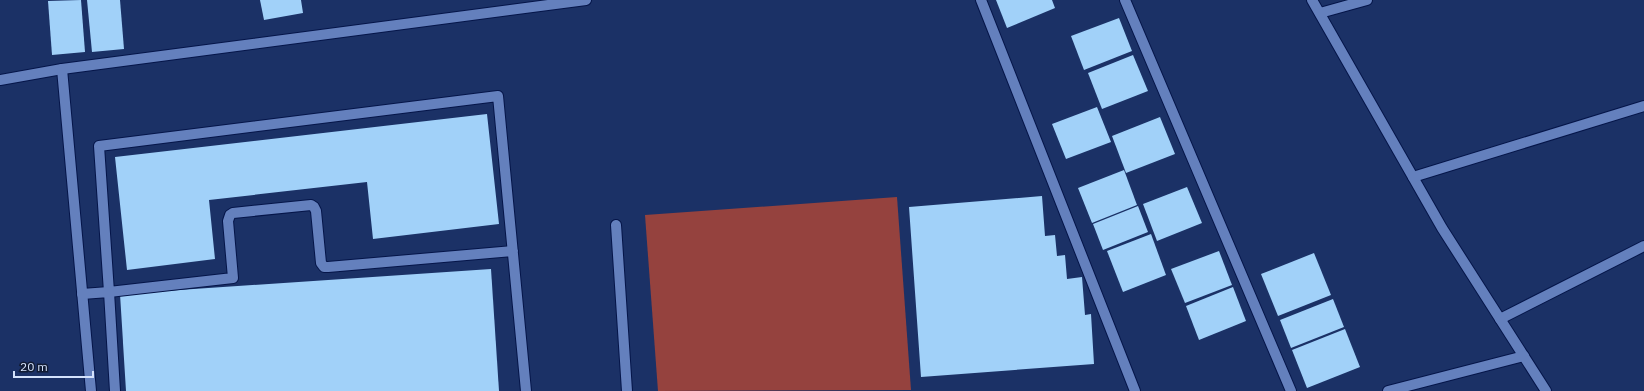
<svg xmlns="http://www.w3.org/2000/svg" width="1644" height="391" font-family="'IBM Plex Sans',sans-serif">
	<rect width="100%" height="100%" fill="#1b3166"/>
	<!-- green -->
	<path fill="#95423e" d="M897 197 911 390 658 391 645 215Z"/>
	<!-- building -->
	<g fill="#a1d1f9">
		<path d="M81 0 85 52 52 55 48 1Z"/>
		<path d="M87 0H120L124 49 92 52Z"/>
		<path d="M260 0H301L303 13 264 20Z"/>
		<path d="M996 0H1052L1055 8 1007 28Z"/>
		<path d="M1119 18 1132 51 1084 70 1071 36Z"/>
		<path d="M1133 55 1148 91 1102 109 1088 73Z"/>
		<path d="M1097 107 1111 142 1066 159 1052 124Z"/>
		<path d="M487 114 499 224 373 239 367 182 209 200 215 259 127 270 115 157Z"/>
		<path d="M1160 117 1175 154 1126 173 1112 136Z"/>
		<path d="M1124 170 1137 205 1092 223 1078 188Z"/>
		<path d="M1187 187 1202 223 1157 241 1143 204Z"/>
		<path d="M1042 196 1045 236 1055 235 1057 256 1065 255 1067 279 1082 277 1085 315 1091 314 1094 364 921 377 909 207Z"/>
		<path d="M1138 206 1148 232 1103 250 1093 224Z"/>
		<path d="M1151 234 1166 275 1123 292 1107 251Z"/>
		<path d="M1219 251 1232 285 1185 303 1171 269Z"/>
		<path d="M1314 253 1331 295 1278 316 1261 274Z"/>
		<path d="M491 269 499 391H126L120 294Z"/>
		<path d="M1233 287 1246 321 1199 340 1186 306Z"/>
		<path d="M1333 299 1344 327 1291 348 1280 320Z"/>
		<path d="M1345 329 1360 367 1307 388 1292 350Z"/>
	</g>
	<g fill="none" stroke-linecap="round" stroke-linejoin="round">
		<!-- minor casing -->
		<g stroke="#051549" stroke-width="12">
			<g id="minor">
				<path d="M981 0 1135 391"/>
				<path d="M1125 0 1291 391"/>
				<path d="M1312 0 1442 228 1546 391"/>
				<path d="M1320 13 1367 0"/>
				<path d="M62 69 91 391"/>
				<path d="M0 80 62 69 586 0"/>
				<path d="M1413 177 1644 106"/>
				<path d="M616 225 627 391"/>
				<path d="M513 251 328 267H324L321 263 316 211 314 207 311 205 233 213 230 215 228 221 233 278 109 292 99 146 498 96 526 391"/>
				<path d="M82 294 109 292 115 391"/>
				<path d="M1500 319 1644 246"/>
				<path d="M1388 391 1524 356"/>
			</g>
		</g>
		<!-- minor -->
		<use href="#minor" stroke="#6480bd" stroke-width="10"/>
	</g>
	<!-- scale -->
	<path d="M14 371v6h79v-6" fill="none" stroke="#d4e2fc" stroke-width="2"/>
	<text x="20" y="371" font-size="12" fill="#d4e2fc" stroke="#111b33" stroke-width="3" paint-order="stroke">20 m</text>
</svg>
